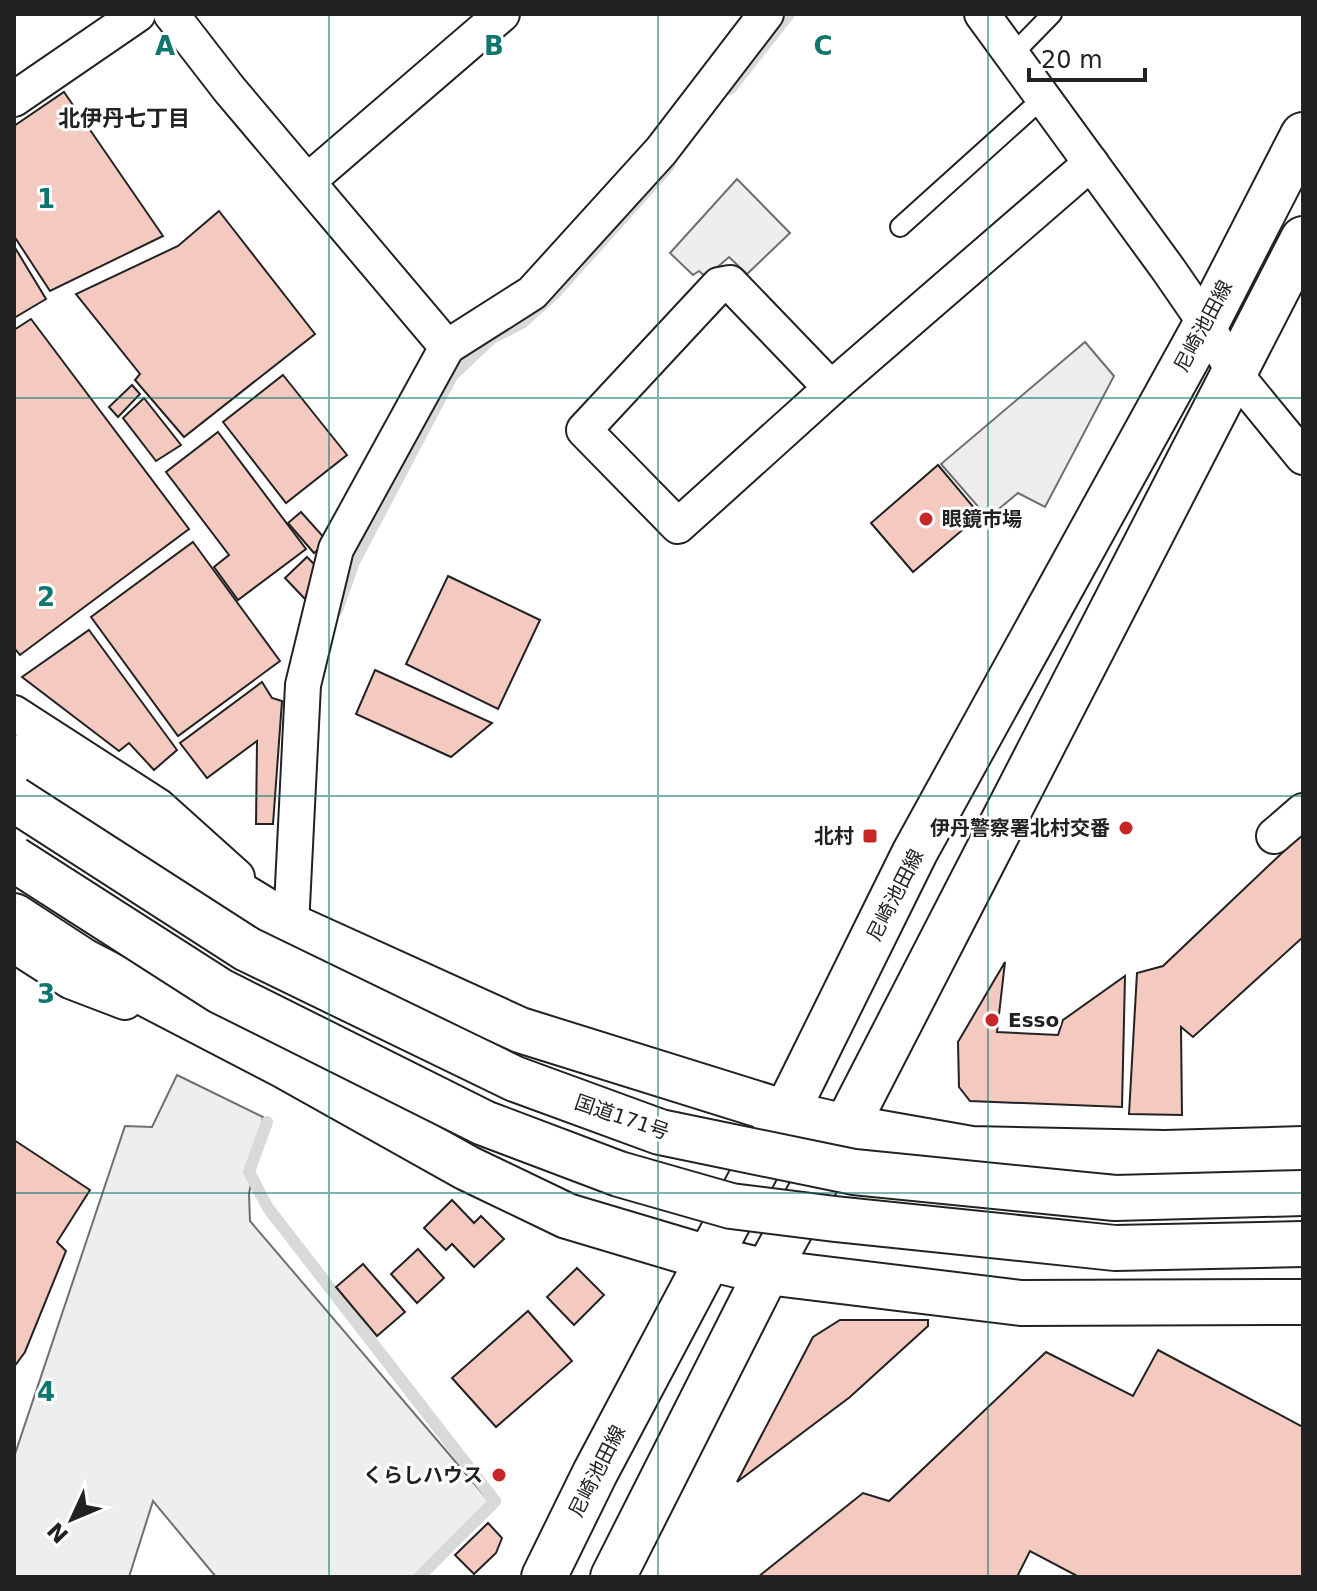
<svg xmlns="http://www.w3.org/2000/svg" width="1317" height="1591" font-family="'DejaVu Sans','Noto Sans JP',sans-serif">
	<rect width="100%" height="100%" fill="#fff"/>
	<!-- green -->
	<g fill="#eee" stroke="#6f6f6f" stroke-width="2">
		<path d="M737 179 790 233 747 274 729 257 706 277 699 271 693 275 670 253Z"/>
		<path d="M177 1075 263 1117 249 1194 250 1221 495 1508 423 1577H216L153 1501 129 1577H14V1457L125 1126 152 1127Z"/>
	</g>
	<!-- parking -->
	<path fill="#ededed" stroke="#6f6f6f" stroke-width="2" d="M1085 342 1114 376 1045 507 1018 493 988 518 941 464Z"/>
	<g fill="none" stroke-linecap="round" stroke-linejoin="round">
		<!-- stream -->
		<g stroke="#d9d9d9" stroke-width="12">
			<path d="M730 89 789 14"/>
			<path d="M337 610 354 562 452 376 492 338 522 323 556 292 669 166"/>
			<path d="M267 1122 249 1172 268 1208 495 1501 419 1577"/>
		</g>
	</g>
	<!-- building -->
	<g fill="#f3c9c0" stroke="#222" stroke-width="2">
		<path d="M64 92 163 236 50 291 14 236V126Z"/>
		<path d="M219 211 315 334 184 437 135 380 140 374 76 294 178 246Z"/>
		<path d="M14 246 46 299 14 318Z"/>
		<path d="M31 319 189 529 20 655 14 648V330Z"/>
		<path d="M283 375 347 455 286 503 223 422Z"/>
		<path d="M132 385 140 394 118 417 109 407Z"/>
		<path d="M144 398 181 445 156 461 123 418Z"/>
		<path d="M218 432 306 549 238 600 214 567 229 555 166 472Z"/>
		<path d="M938 465 980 515 913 572 871 523Z"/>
		<path d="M301 512 328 542 314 553 288 523Z"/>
		<path d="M193 542 280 661 178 736 91 617Z"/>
		<path d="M307 557 316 566 305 599 285 578Z"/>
		<path d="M448 576 540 620 498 709 406 664Z"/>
		<path d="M89 630 177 750 154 770 129 743 119 751 22 677Z"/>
		<path d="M375 670 492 723 451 757 356 714Z"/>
		<path d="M262 682 272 698 282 701 273 824H256L257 741 207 778 180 743Z"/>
		<path d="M1303 833V937L1193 1037 1181 1027 1182 1115 1129 1114 1137 973 1163 966Z"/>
		<path d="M1005 962 997 1032 1058 1035 1063 1020 1125 976 1122 1107 970 1101 959 1087 958 1042Z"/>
		<path d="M14 1140 90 1190 57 1242 66 1251 25 1352 14 1367Z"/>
		<path d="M452 1200 474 1223 481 1216 504 1239 474 1267 452 1244 446 1250 424 1228Z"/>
		<path d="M418 1249 444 1278 417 1303 391 1274Z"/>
		<path d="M363 1264 405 1312 377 1336 336 1287Z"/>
		<path d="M577 1268 604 1295 574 1325 547 1297Z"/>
		<path d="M528 1311 572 1361 496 1427 452 1378Z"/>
		<path d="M840 1320H928V1326L850 1397 737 1482 813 1337Z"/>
		<path d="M1158 1350 1303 1427V1577H1079L1030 1551 1017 1577H758L863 1493 889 1501 1046 1352 1133 1396Z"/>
		<path d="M488 1523 502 1538 496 1553 474 1574 455 1555Z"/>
	</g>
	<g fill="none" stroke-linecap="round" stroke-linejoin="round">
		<!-- lane casing -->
		<g stroke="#222" stroke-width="22">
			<g id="lane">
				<path d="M1012 55 1052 14"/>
				<path d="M900 227 1043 98"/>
			</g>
		</g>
		<!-- street casing -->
		<g stroke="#222" stroke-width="38">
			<g id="street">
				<path d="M171 14 229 89 447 347 336 549 303 685 291 926"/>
				<path d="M982 14 1168 269 1206 324 1235 374 1303 457"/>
				<path d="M14 99 138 14"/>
				<path d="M308 181 502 14"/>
				<path d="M447 347 532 293 661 151 766 14"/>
				<path d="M831 388 730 283 719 285 584 430 678 526 831 388 1091 163"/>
				<path d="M14 713 158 806 237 877"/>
				<path d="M1274 836 1303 811"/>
				<path d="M14 945 70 981 125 1002"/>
			</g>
		</g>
		<!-- primary casing -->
		<g stroke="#222" stroke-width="48">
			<g id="primary">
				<path d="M544 1577 595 1473 786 1113 915 852 1206 324 1303 135"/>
				<path d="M613 1577 767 1272 846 1127 1303 239"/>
			</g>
		</g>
		<!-- highway casing -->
		<g stroke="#222" stroke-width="48">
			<g id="highway">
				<path d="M14 757 291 926 520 1030 786 1113 846 1127 971 1149 1165 1153 1303 1149"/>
				<path d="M14 916 83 961 285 1066 467 1168 567 1216 708 1258 767 1272 1021 1303 1303 1302"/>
			</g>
		</g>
		<!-- lane -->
		<use href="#lane" stroke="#fff" stroke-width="18"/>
		<!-- street -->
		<use href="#street" stroke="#fff" stroke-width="34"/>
		<!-- primary -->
		<use href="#primary" stroke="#fff" stroke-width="44"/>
		<!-- highway -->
		<use href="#highway" stroke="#fff" stroke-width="44"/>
		<!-- highway-bridge casing -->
		<g stroke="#222" stroke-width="48" stroke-linecap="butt">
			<g id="highway-bridge">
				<path d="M14 799 247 949 515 1079 660 1132 854 1172 1115 1198 1303 1193"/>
				<path d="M14 859 220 991 484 1123 619 1174 731 1206 835 1219 1115 1248 1303 1244"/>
			</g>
		</g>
		<!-- highway-bridge -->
		<use href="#highway-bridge" stroke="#fff" stroke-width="44"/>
	</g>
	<!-- grid -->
	<path fill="none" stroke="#0f766e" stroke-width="2" stroke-opacity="0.55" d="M329 14V1577M658 14V1577M988 14V1577M14 398H1303M14 796H1303M14 1193H1303"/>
	<!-- markers -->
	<g fill="#c62828" stroke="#fff" stroke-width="3">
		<circle cx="926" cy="519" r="8"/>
		<circle cx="1126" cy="828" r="8"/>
		<rect x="862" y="828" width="16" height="16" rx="4"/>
		<circle cx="992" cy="1020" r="8"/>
		<circle cx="499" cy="1475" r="8"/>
	</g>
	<g text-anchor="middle" stroke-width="6" stroke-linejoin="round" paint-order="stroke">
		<!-- street labels -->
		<g font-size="20" fill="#222" stroke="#fff">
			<text transform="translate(1203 326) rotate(-62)" y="7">尼崎池田線</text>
			<text transform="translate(895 895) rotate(-63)" y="7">尼崎池田線</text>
			<text transform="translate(622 1117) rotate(19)" y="7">国道171号</text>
			<text transform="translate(597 1471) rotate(-63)" y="7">尼崎池田線</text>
		</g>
		<!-- poi labels -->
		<g font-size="20" font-weight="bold" fill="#222" stroke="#fff" text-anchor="end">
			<text x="942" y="526" text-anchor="start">眼鏡市場</text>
			<text x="1110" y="835">伊丹警察署北村交番</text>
			<text x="854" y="843">北村</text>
			<text x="1008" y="1027" text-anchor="start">Esso</text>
			<text x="483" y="1482">くらしハウス</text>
		</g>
		<!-- neighbourhood labels -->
		<g font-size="22" font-weight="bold" fill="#222" stroke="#fff">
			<text x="124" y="126">北伊丹七丁目</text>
		</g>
	</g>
	<g font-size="26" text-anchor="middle" font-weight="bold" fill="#0f766e" stroke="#fff" stroke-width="6" stroke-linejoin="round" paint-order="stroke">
		<text x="165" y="55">A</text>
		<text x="494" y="55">B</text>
		<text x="823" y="55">C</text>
		<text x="46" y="208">1</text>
		<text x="46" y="606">2</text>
		<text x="46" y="1003">3</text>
		<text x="46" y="1401">4</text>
	</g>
	<!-- border -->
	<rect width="1317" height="1591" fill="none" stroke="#222222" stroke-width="32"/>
	<!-- north arrow -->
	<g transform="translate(72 1519) rotate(226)" stroke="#ffffff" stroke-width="6" paint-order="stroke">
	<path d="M0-6L14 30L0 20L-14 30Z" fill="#222222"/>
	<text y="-12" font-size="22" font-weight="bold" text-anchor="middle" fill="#222222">N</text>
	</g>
	<!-- scale -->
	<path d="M1029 68v12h116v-12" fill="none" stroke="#222222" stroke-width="4"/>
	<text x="1041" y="68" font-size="24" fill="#222222" stroke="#ffffff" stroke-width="6" paint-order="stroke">20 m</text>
</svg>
